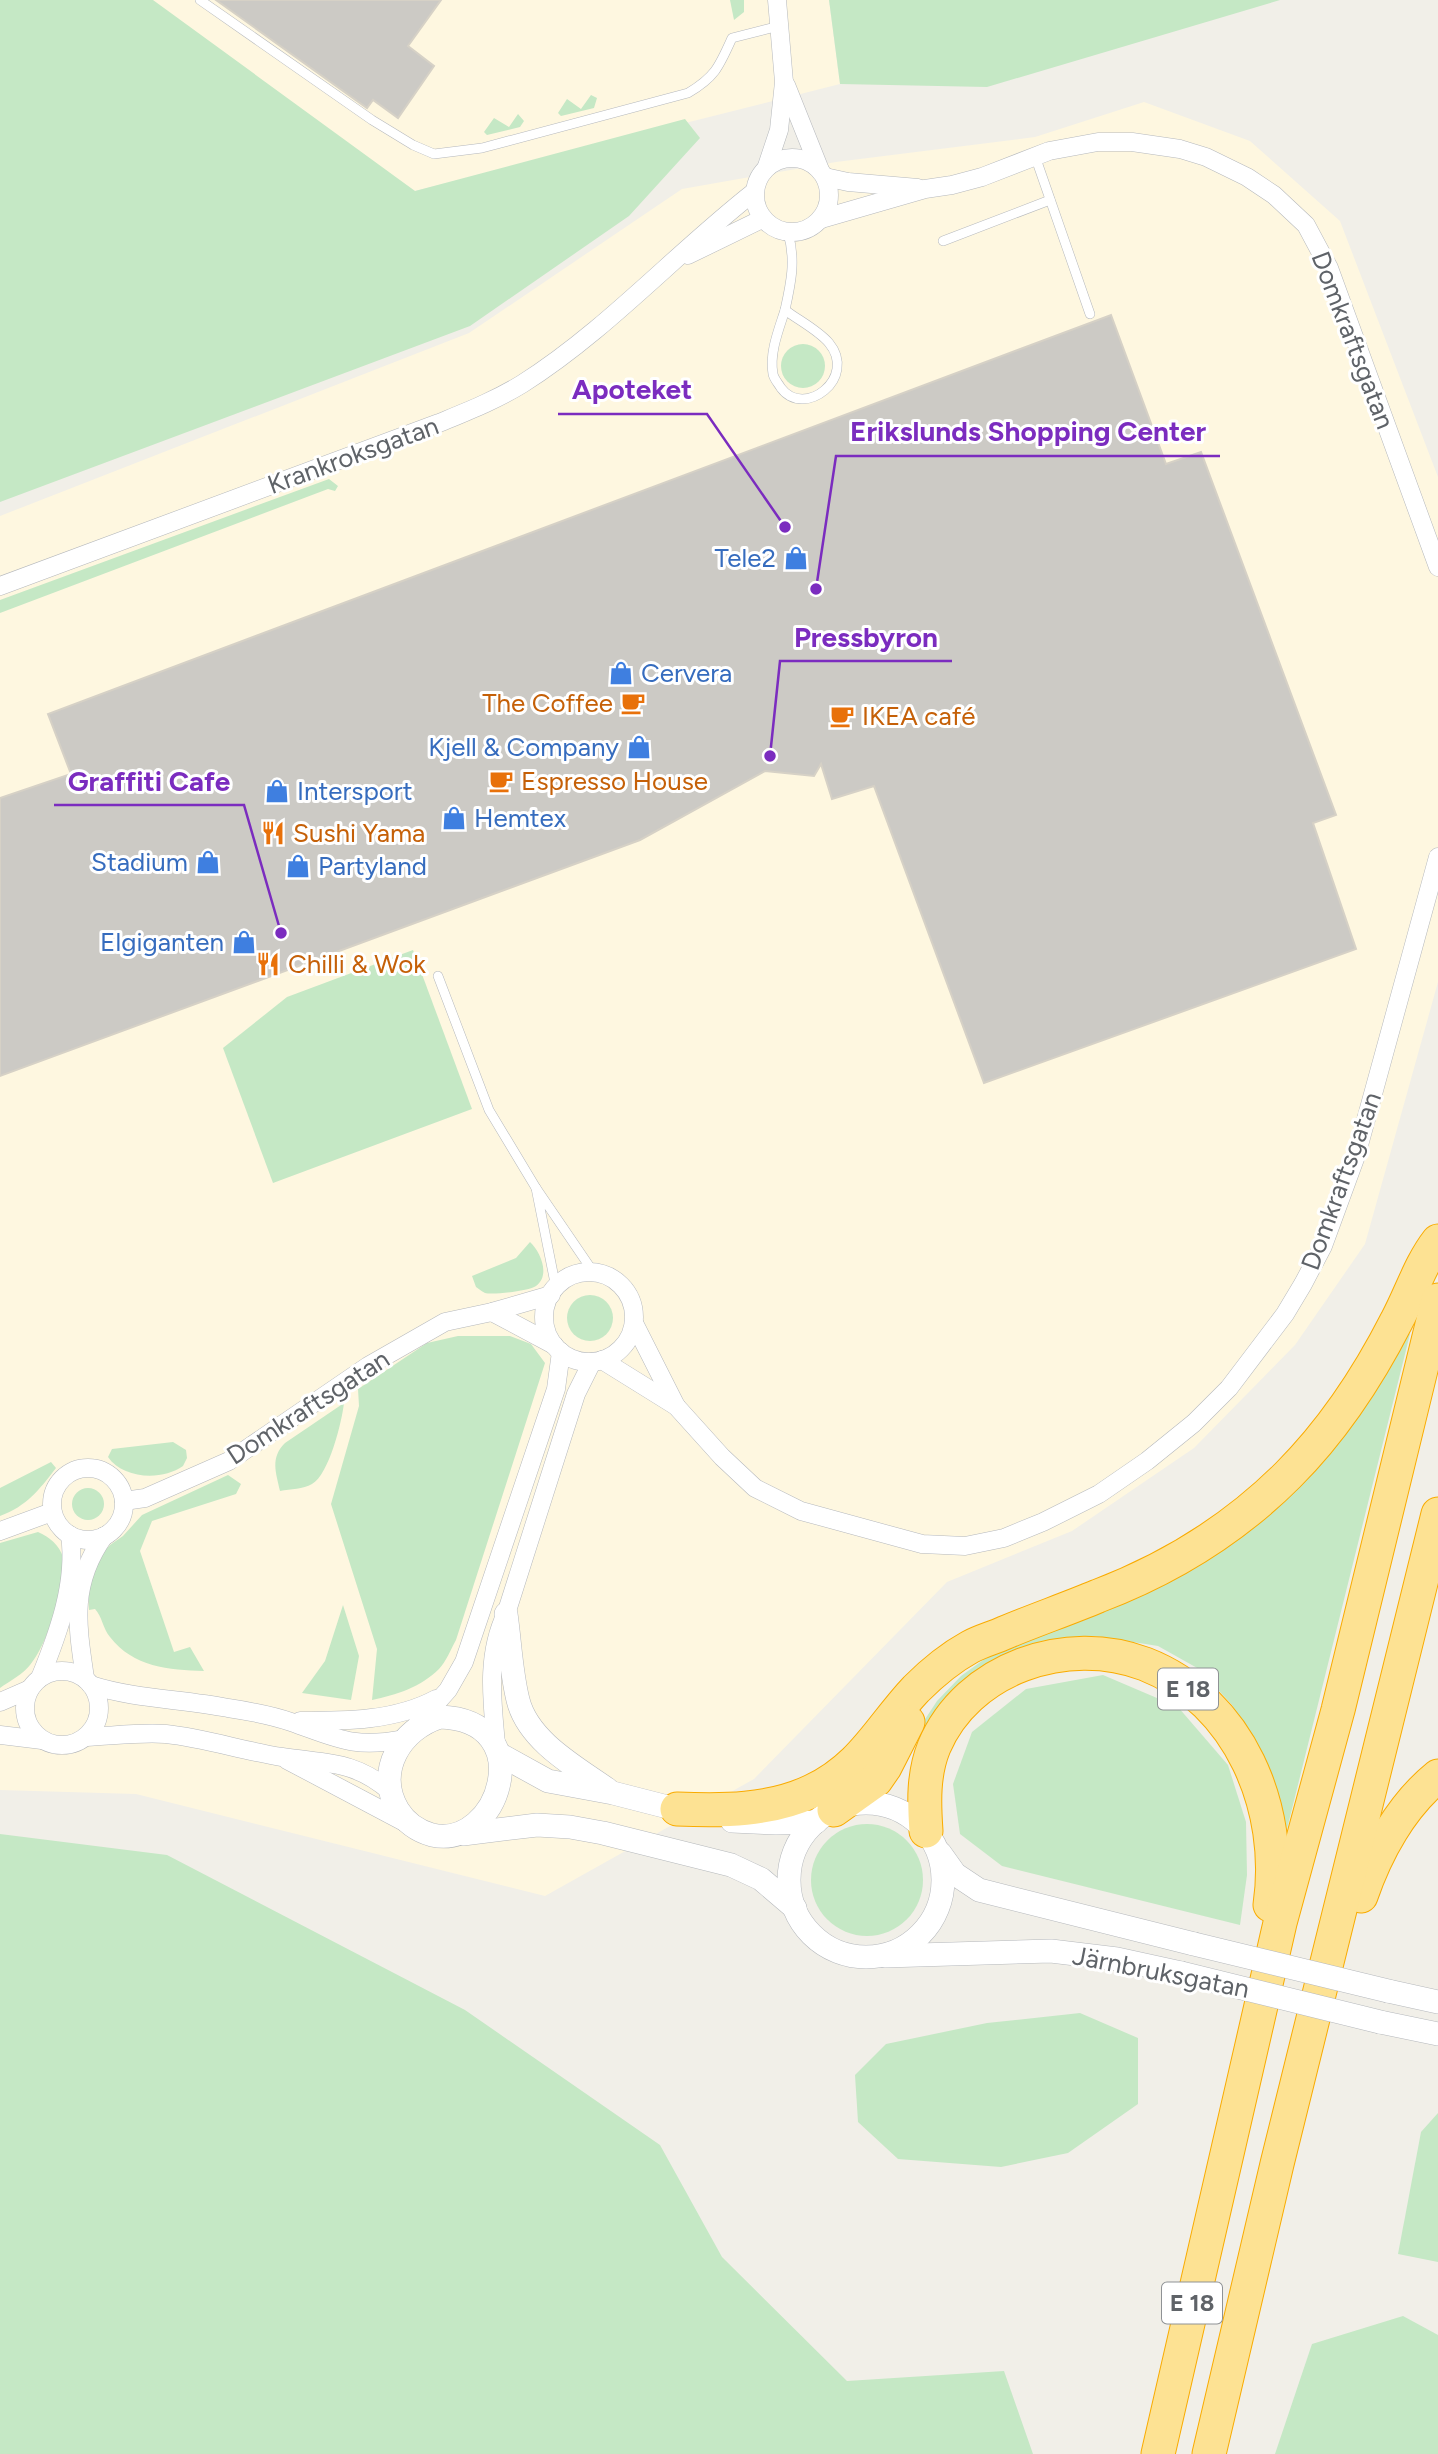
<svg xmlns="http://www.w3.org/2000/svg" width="1438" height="2454" font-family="Figtree,sans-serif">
	<rect width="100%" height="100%" fill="#f1efe8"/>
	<!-- commercial -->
	<g fill="#fef7e0">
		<path d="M138 0H829L840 84 415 191Z"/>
		<path d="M1144 102 1250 141 1340 221 1438 477V982L1365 1244 1295 1345 1194 1448 1072 1531 947 1582 754 1779 545 1896 136 1794 0 1790V516L469 333 682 189 836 162 1035 137Z"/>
	</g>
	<!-- green -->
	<g fill="#c5e8c5">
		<path d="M0 0H153L415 191 685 119 700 138 629 216 470 326 0 502Z"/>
		<path d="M730 0H744V12L734 20Z"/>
		<path d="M829 0H1280L987 87 840 84Z"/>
		<path d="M591 95 597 98 594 108 561 116 558 113 567 99 581 109Z"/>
		<path d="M518 114 524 121 520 127 487 135 484 132 494 118 509 127Z"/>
		<circle cx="803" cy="366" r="22"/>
		<path d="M329 479 338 486 335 491 328 489 0 613V600Z"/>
		<path d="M413 950 472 1109 273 1183 223 1048 287 997Z"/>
		<path d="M530 1242C540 1251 551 1275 536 1286 529 1291 493 1295 485 1293 481 1291 479 1289 476 1287L472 1276 516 1258Z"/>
		<circle cx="590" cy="1318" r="23"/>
		<path d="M1405 1331 1410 1334 1285 1837 1265 1761 1232 1705 1199 1669 1158 1646 1095 1636 1041 1641 1006 1657 924 1735 918 1730 937 1701 961 1676 986 1658 1037 1631 1190 1569Z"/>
		<path d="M458 1336H510L531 1344 545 1363 456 1640C451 1649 446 1662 439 1669 421 1687 396 1695 372 1700L377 1649 331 1504 359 1406 358 1389 427 1343Z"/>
		<path d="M344 1403C342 1421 329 1475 312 1484 303 1489 291 1489 280 1491 276 1472 270 1458 285 1443Z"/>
		<path d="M173 1442 186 1450 187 1458 183 1466C162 1481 123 1479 108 1457L112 1449Z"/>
		<path d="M51 1462 56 1468C39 1490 27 1506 0 1516V1488Z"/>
		<path d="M228 1475 241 1484 236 1494 152 1521 140 1551 174 1652 190 1647 204 1671C169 1670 133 1667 110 1637 103 1629 102 1616 95 1609L89 1610 88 1590 99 1557 110 1545 123 1536 142 1515Z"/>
		<circle cx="88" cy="1504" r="16"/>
		<path d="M38 1532C49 1537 60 1545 63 1558 69 1581 46 1647 30 1665 23 1674 10 1681 0 1688V1543Z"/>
		<path d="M343 1605 359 1656 351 1700 302 1693 325 1661Z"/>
		<path d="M1103 1675 1178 1707 1228 1765 1246 1822 1247 1875 1240 1925 1002 1866 960 1834 953 1784 972 1732 1026 1689Z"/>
		<circle cx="867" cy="1880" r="56"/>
		<path d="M0 1834 167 1855 465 2010 660 2145 722 2257 847 2381 1004 2371 1033 2454H0Z"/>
		<path d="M1080 2013 1138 2038V2104L1068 2153 1001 2167 898 2159 858 2122 855 2075 886 2044 987 2023Z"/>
		<path d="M1438 2113V2262L1398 2254 1421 2132Z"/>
		<path d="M1403 2316 1438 2335V2454H1275L1312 2344Z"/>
	</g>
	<!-- building -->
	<g fill="#cccac5" stroke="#d6d1c6" stroke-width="2">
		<path d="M216 0H441L408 46 434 66 398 118 373 100 367 108Z"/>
		<path d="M1111 315 1166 464 1201 452 1336 815 1313 823 1356 949 984 1083 874 786 832 799 821 764 814 776 765 771 640 840 0 1076V798L71 774 48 714Z"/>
	</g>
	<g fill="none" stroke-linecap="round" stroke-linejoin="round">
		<!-- service casing -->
		<g stroke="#b5b8bc" stroke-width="10">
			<g id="service">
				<path d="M200 0 372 120 413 145 434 154 482 148 688 93C715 77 719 67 732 38L779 26"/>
				<path d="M1035 156 1090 314"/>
				<path d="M943 241 1050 200"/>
				<path d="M785 310C798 320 818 330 829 343 858 378 804 419 781 388 778 383 774 379 773 374 769 353 779 329 785 310Z"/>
				<path d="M785 310C791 283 796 260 788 233"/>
				<path d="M438 976 489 1110 536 1188"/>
				<path d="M556 1288 536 1188 594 1273"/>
			</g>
		</g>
		<!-- minor casing -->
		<g stroke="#b5b8bc" stroke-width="19">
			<g id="minor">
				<path d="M786 85 820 170"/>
				<circle cx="792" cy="195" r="37"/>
				<path d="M767 166 779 130 784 82 777 0"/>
				<path d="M825 177 848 182 918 188"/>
				<path d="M821 219 925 189 952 185 982 177 1049 151 1098 142H1132L1180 149 1206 157 1247 177 1274 195 1306 225 1329 268 1438 567"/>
				<path d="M688 255 762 219"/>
				<path d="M0 586 439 423C468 411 496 400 522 384 606 331 676 253 754 192"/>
				<circle cx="589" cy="1317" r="45"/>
				<path d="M492 1312 554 1345"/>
				<path d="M634 1323 676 1406 722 1457 755 1488 801 1511 922 1544 965 1546 1004 1538 1043 1522 1099 1494 1147 1461 1194 1423 1229 1388 1285 1314 1303 1284 1323 1246 1356 1156 1438 857"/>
				<path d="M602 1360 676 1406"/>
				<circle cx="88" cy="1504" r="36"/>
				<path d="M124 1501 145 1498 229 1461 368 1366 445 1322 492 1312 551 1295"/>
				<path d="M0 1531 52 1512"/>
				<circle cx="62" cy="1708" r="37"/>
				<path d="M40 1678C58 1634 77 1583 70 1535"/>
				<path d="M85 1678C77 1624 70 1584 104 1536"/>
				<path d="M91 1685C135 1699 182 1699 228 1708 248 1711 271 1715 291 1722 337 1738 353 1749 404 1739"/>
				<path d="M0 1702 30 1689"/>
				<path d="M300 1721C345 1721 395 1721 436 1699"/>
				<path d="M416 1726 448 1690 464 1662 556 1389 561 1352"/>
				<path d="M0 1735 42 1740"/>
				<path d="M86 1737C112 1736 140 1732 166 1734 205 1738 243 1751 282 1757 327 1764 354 1760 391 1792"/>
				<path d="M496 1744C492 1700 486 1655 506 1614L576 1394 592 1362"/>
				<path d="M287 1760 408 1824"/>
			</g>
		</g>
		<!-- tertiary casing -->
		<g stroke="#b5b8bc" stroke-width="24">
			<g id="tertiary">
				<path d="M506 1614C510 1642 511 1672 518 1700 528 1741 576 1767 607 1789"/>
				<path d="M440 1717C541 1720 499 1850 432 1835 418 1831 406 1823 398 1810 375 1771 401 1729 440 1717Z"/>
				<path d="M499 1754 548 1781 613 1793 691 1813"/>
				<circle cx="866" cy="1880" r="77"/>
				<path d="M732 1821 776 1823 816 1822"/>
				<path d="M463 1834 537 1825 570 1827 603 1833 731 1865 761 1879 795 1908"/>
				<path d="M940 1853 955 1874 979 1890 1194 1944"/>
				<path d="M885 1956 1051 1951 1117 1959 1181 1973"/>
				<path d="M1388 1991 1438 2002"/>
				<path d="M1380 2022 1438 2034"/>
			</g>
		</g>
		<!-- motorway casing -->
		<g stroke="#f9ab00" stroke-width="35">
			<g id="motorway">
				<path d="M677 1809C722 1811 770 1811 812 1791 863 1767 880 1727 916 1689 932 1673 950 1658 970 1647 981 1641 993 1638 1004 1633 1035 1620 1067 1609 1098 1596 1169 1569 1234 1529 1288 1475 1333 1430 1368 1377 1397 1320 1411 1294 1420 1264 1438 1241"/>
				<path d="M834 1810 876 1780 885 1767 908 1722"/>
				<path d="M926 1831C924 1803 923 1774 934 1747 967 1668 1067 1634 1145 1664 1240 1701 1284 1809 1270 1905"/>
				<path d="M1361 1896C1376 1852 1401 1806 1438 1776"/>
				<path d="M1158 2454 1280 1923 1338 1710 1438 1300"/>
				<path d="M1209 2454 1277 2164 1438 1514"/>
			</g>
		</g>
		<!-- service -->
		<use href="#service" stroke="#fff" stroke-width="9"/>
		<!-- minor -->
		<use href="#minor" stroke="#fff" stroke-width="18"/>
		<!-- tertiary -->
		<use href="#tertiary" stroke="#fff" stroke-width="23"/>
		<!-- motorway -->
		<use href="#motorway" stroke="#fde293" stroke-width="33"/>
		<!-- tertiary-bridge casing -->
		<g stroke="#b5b8bc" stroke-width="24" stroke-linecap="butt">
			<g id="tertiary-bridge">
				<path d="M1194 1944 1388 1991"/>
				<path d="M1181 1973 1380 2022"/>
			</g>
		</g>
		<!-- tertiary-bridge -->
		<use href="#tertiary-bridge" stroke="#fff" stroke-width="23"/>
	</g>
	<!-- icons -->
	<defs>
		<g id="shop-bare" transform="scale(1.89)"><path d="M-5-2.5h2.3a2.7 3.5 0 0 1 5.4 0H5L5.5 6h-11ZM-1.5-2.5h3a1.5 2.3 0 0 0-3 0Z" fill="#3f7fe0" stroke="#fff" stroke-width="2.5" paint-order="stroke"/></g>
		<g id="cafe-bare" transform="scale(1.89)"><path d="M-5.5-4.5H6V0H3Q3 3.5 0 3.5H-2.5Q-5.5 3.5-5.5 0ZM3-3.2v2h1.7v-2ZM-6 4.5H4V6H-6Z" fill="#e8710a" stroke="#fff" stroke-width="2.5" paint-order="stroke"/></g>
		<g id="restaurant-bare" transform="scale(1.89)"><path d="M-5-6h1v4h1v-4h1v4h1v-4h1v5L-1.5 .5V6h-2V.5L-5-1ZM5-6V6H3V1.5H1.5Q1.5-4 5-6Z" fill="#e8710a" stroke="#fff" stroke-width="2.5" paint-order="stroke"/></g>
	</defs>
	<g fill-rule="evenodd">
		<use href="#shop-bare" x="796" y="558"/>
		<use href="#shop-bare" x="621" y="673"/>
		<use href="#cafe-bare" x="633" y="703"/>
		<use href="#cafe-bare" x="842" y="716"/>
		<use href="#shop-bare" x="639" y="747"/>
		<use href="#cafe-bare" x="501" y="781"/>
		<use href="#shop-bare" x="277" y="791"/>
		<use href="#shop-bare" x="454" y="818"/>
		<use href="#restaurant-bare" x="273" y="833"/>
		<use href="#shop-bare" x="208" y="862"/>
		<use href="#shop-bare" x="298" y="866"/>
		<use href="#shop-bare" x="244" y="942"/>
		<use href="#restaurant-bare" x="268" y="964"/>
	</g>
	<g text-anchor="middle" stroke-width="6" stroke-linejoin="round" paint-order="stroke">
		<!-- shield labels -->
		<g fill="#fff" stroke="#8f9295" stroke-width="2">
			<rect x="1158" y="1668.5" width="60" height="41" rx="5"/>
			<rect x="1162" y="2282.5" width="60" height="41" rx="5"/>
		</g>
		<g font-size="24" font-weight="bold" fill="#5f6368">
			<text x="1188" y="1697">E 18</text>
			<text x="1192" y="2311">E 18</text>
		</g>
		<!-- street labels -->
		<g font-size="26" fill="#5f6368" stroke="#fff">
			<text transform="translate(1353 340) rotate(69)" y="9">Domkraftsgatan</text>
			<text transform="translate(353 455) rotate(-20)" y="9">Krankroksgatan</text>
			<text transform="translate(1341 1181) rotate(-70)" y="9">Domkraftsgatan</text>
			<text transform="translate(308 1407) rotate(-33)" y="9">Domkraftsgatan</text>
			<text transform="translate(1161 1972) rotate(11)" y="9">Järnbruksgatan</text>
		</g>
		<!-- shop labels -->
		<g font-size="26" fill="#366cbe" stroke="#fff" text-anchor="end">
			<text x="776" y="567">Tele2</text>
			<text x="641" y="682" text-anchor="start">Cervera</text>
			<text x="619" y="756">Kjell &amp; Company</text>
			<text x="297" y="800" text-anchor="start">Intersport</text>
			<text x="474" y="827" text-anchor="start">Hemtex</text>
			<text x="188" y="871">Stadium</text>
			<text x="318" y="875" text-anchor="start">Partyland</text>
			<text x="224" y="951">Elgiganten</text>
		</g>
		<!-- food labels -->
		<g font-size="26" fill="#c56008" stroke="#fff" text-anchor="start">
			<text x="613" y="712" text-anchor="end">The Coffee</text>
			<text x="862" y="725">IKEA café</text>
			<text x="521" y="790">Espresso House</text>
			<text x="293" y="842">Sushi Yama</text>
			<text x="288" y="973">Chilli &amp; Wok</text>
		</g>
	</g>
	<!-- callouts -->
	<path fill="none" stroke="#7b2cbf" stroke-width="2.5" d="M785 527L707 414H558M816 589L836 456H1220M770 756L780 661H952M281 933L244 805H54"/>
	<g fill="#7b2cbf" stroke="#fff" stroke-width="2.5">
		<circle cx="785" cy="527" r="7"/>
		<circle cx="816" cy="589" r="7"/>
		<circle cx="770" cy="756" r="7"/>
		<circle cx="281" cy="933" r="7"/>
	</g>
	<g font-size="28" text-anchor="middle" font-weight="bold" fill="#7b2cbf" stroke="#fff" stroke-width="6" stroke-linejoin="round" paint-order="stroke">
		<text x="632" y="399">Apoteket</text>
		<text x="1028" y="441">Erikslunds Shopping Center</text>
		<text x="866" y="647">Pressbyron</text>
		<text x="149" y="791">Graffiti Cafe</text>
	</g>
</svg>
